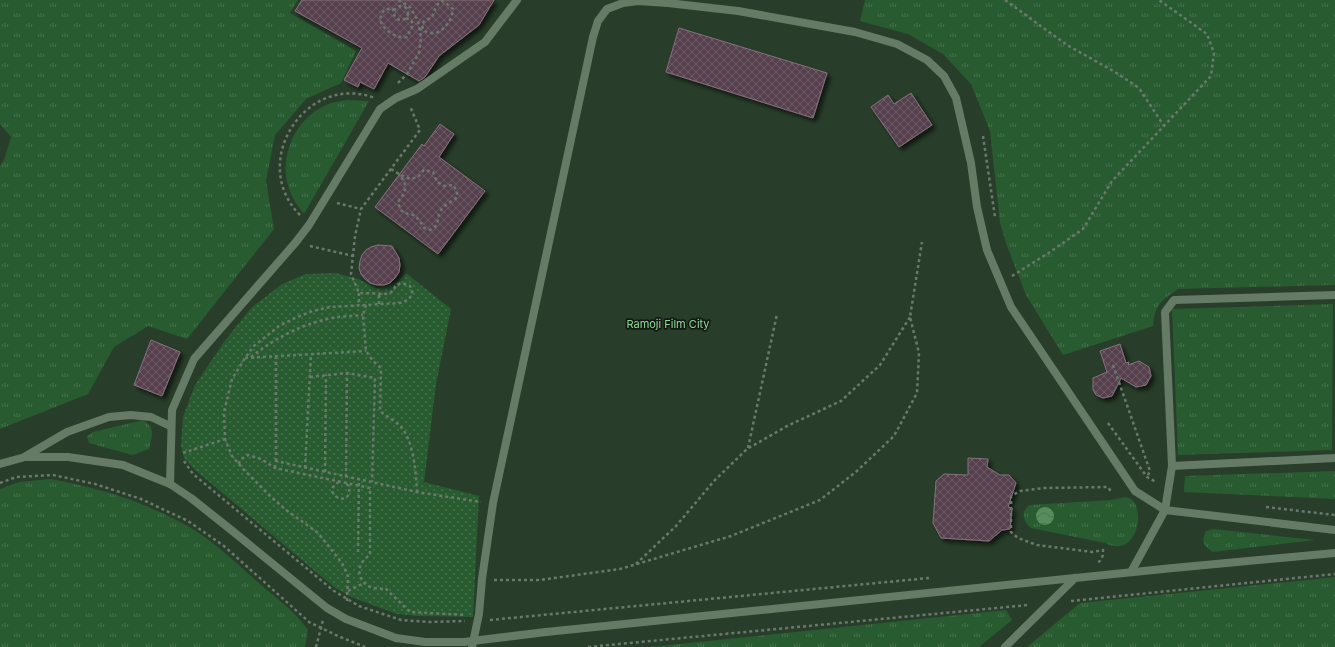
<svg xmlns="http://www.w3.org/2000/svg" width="1335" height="647" font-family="Inter,sans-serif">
	<defs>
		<pattern id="grass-tufts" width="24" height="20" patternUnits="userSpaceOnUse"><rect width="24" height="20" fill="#285b2f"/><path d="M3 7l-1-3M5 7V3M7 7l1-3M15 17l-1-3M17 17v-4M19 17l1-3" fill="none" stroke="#46724c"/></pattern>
		<pattern id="park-dots" width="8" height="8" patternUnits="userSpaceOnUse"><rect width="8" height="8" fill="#285b2f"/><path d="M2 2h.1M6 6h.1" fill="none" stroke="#46724c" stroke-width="1.8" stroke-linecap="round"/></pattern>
		<pattern id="water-waves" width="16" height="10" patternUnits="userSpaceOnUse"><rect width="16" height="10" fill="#578d5d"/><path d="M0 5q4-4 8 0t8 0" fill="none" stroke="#4f7353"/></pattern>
		<pattern id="building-cross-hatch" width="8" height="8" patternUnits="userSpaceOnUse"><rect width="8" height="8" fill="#56414d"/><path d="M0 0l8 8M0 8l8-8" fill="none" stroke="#6d5c66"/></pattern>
		<filter id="shadow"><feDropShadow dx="3.5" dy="3.5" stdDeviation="2" flood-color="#0009"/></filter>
	</defs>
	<rect width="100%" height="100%" fill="#243426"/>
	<!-- built -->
	<rect fill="#283e2a" x="0" y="0" width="1335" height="647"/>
	<!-- grass -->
	<g fill="url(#grass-tufts)">
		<path d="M0 0H298L290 13 356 51 341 83 306 99 275 135 266 181 274 229 187 339 148 326 114 347 88 394 0 429V166L4 160 11 137 0 124Z"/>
		<path d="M865 0H1335V285L1178 289C1161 301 1155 304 1153 326L1063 355 1026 295 1007 246 1000 223 990 131 971 84 943 54 908 34 860 21Z"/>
		<path d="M347 100 369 101 304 214C300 209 295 203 292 196 276 163 292 120 326 105 333 102 341 101 347 100Z"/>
		<path d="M1333 304 1332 450 1178 455 1172 309Z"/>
		<path d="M143 420C156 428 152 437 149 449L132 455 89 443 87 436 93 432Z"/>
		<path d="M1335 471V499L1184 492 1185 476Z"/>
		<path d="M50 479C101 488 152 504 196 531 219 546 239 566 260 584 277 599 295 611 308 630L305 647H0V489L19 482Z"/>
		<path d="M1125 497C1127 498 1130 498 1131 499 1146 510 1137 559 1105 543L1031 528C1023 522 1020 511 1030 505L1111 500Z"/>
		<path d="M1213 529 1315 540 1213 552C1203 546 1201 541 1206 531Z"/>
		<path d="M1335 577V647H1027L1080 603Z"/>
		<path d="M1006 610 1012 620 979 647H651Z"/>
	</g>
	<!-- park -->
	<path fill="url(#park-dots)" d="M336 273 358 279 377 288 397 282 406 273 451 309 436 384 424 482 479 496 473 617 418 616 397 614 351 597 334 587 195 470 184 458 181 445 183 417 195 385 224 342 251 308 282 284 306 274Z"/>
	<!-- water -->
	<circle fill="url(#water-waves)" cx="1045" cy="516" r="9"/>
	<!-- building -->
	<g fill="url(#building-cross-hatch)" stroke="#87717d" filter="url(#shadow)">
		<path d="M302 0H494L479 25 439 56 425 77 419 81 388 63 374 89 360 82 358 87 344 80 362 48 295 11Z"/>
		<path d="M679 28 827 73 813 118 666 72Z"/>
		<path d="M911 93 932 125 899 147 871 107 888 95 894 104Z"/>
		<path d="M440 124 454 134 439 157 485 191 438 254 375 207 422 144 424 146Z"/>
		<path d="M378 245 392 246 399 258 400 265 399 272 395 278 390 283 384 285H377L370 283 365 279 361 274 359 268 360 261 362 255 366 250 371 247Z"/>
		<path d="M151 340 180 352 162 396 134 385Z"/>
		<path d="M1120 344 1126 363 1129 362 1128 365 1139 361 1149 367 1151 376 1146 385 1136 387 1121 378 1112 396 1103 398 1096 395 1093 390V378L1107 372 1100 351Z"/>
		<path d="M968 458 988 459 987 467 1000 475H1009L1016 483 1008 507 1012 508 1010 529 1002 530 989 541 941 538 933 523 936 481 944 474 968 475Z"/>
	</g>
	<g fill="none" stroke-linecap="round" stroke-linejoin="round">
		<!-- path -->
		<g stroke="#6b796d" stroke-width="2.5" stroke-dasharray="3 3" stroke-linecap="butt">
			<path d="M1005 0 1067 45 1115 72 1139 88 1164 126"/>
			<circle cx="401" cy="13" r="7"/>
			<path d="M394 11 392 8 384 10C382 14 379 17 381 22 384 31 398 39 407 37L413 25 411 20 405 18"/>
			<path d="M419 29C424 29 426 33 431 33 442 35 453 19 453 9L447 4 442 1C430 8 438 18 425 20L422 24 423 29"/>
			<path d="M398 83 407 74 419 53 421 37 418 21 410 7 398 0"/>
			<path d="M983 136 995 217"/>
			<path d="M391 169 399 174 410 179 418 177 424 170 433 172 437 182 445 186 453 185 457 191V197C452 202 443 205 440 212 436 220 441 224 430 230L424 228C418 218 416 214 404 213L400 209 398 202C407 189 408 187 399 174"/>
			<path d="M337 203 361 209"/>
			<path d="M300 215C248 163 305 72 375 98"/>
			<path d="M310 246 353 256"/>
			<path d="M1012 276 1050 252 1083 229 1112 181 1211 76 1214 53 1207 34 1159 0"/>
			<path d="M359 293V305"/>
			<path d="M379 295V305"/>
			<path d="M366 305 363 315 366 351 373 361 381 368 380 411C386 416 394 420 400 426 414 440 416 474 417 492"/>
			<path d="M251 357C275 338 302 324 332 318 342 316 353 316 363 315"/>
			<path d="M245 358 366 351"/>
			<path d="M1113 365 1150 471 1147 477"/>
			<path d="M310 377 347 373 375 378 372 482"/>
			<path d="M1108 423 1147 477 1156 482"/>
			<path d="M748 448 777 314"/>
			<path d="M183 453 225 439"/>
			<path d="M184 461 193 474 334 591 359 606 401 620 429 622 465 621"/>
			<path d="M276 461V356"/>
			<path d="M239 464 240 460 248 455 261 459 275 468 370 488V555C349 568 362 593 385 588L410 612 466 615"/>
			<path d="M275 468 276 461 417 492 481 502"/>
			<path d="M305 468 311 354"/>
			<path d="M325 472 326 375"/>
			<path d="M346 477 347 373"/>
			<path d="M339 482C318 493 353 511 349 486L345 483"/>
			<path d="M0 483 16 477 53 475 95 484 141 499 188 521 224 546 309 622 338 636 365 647"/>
			<path d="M1266 507 1335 515"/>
			<path d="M358 552 359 479"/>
			<path d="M1098 562 1100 561 1103 555V550L1093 552 1037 545 1018 538 1011 532V496L1020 491 1044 488 1108 487 1112 493"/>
			<path d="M636 564 676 526 714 481 747 449 789 425 841 401 880 365 910 317"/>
			<path d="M494 580H540L620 569 731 536 820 500 857 471 894 436 917 393 919 353 910 317 922 242"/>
			<path d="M348 591 364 583"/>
			<path d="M347 601 348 576 342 563 318 533 286 510 270 496 243 469 232 456 225 439 224 412 232 379 245 358 254 346 279 326 297 317 313 311 330 307 400 303 408 300 412 295V291L410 286 402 283 396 285 393 291 388 294 359 293 351 274 355 236 361 209 420 130 410 106"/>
			<path d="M1071 601 1335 574"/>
			<path d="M490 620 929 578"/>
			<path d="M316 647 323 620"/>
			<path d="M588 647 1028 605"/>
		</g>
		<!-- lane -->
		<g stroke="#657b66" stroke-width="8">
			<path d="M26 456 67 432 109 417 131 415 151 417 170 426"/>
			<path d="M0 464 25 457H68L123 465 170 484 191 498 230 529 327 608 346 619 396 638"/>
			<path d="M1172 466 1335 458"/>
			<path d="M170 484 172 410 194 359 296 242 309 225 380 109 396 98 417 89 485 42 517 0"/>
			<path d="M1131 572 1165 510 1172 466 1165 312 1174 300 1335 295"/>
			<path d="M546 632 1173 568 1335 553"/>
			<path d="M472 647 479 614 482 579 493 503 593 37 598 21 607 9 623 3 638 1 668 3 738 11 855 32 897 44 927 60 944 76 956 98 971 163 977 207 987 250 1011 307 1135 491 1165 510 1335 530"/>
			<path d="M1005 647 1075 578"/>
		</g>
		<!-- lane-bridge -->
		<path stroke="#657b66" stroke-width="8" d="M396 638 425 642H464L546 632"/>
	</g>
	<g text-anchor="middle" stroke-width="3.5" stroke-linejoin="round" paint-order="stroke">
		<!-- park labels -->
		<g font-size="11" fill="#8dda96" stroke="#131a13">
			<text x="668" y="328">Ramoji Film City</text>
		</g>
	</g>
</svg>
